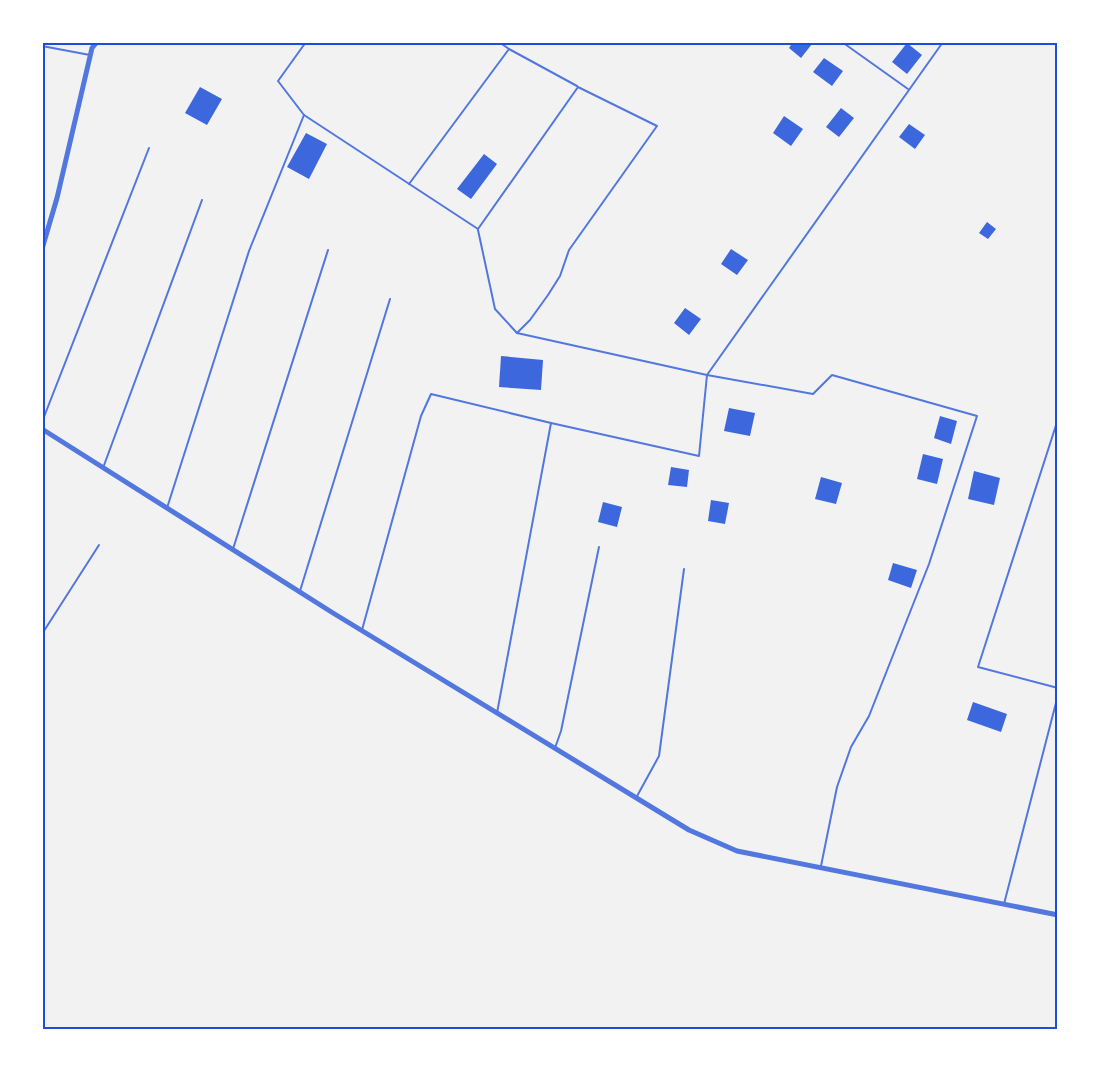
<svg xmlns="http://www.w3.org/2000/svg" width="1100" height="1072" font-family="'Roboto Serif',serif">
	<rect width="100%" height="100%" fill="#f2f2f2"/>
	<!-- building -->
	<g fill="#3d67dc">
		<path d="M793 42H809L812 44 801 58 789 48Z"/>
		<path d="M907 43 922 55 907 74 892 62Z"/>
		<path d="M824 58 843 71 832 86 813 72Z"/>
		<path d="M200 87 222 99 207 125 185 113Z"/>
		<path d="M841 108 854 118 839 137 826 127Z"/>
		<path d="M784 116 803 129 791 146 773 133Z"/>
		<path d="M909 124 925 135 915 149 899 137Z"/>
		<path d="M306 133 327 144 309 179 287 167Z"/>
		<path d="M484 154 497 164 471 199 457 189Z"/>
		<path d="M987 222 996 229 988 239 979 233Z"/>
		<path d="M731 249 748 260 737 275 721 264Z"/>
		<path d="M685 308 701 319 689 335 674 323Z"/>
		<path d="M501 356 543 360 541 390 499 387Z"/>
		<path d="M729 408 755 413 750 436 724 431Z"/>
		<path d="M940 416 957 421 951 444 934 438Z"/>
		<path d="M923 454 943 459 937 484 917 479Z"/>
		<path d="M671 467 689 470 687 487 668 485Z"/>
		<path d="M974 471 1000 478 994 505 968 499Z"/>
		<path d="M821 477 842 483 836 504 815 499Z"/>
		<path d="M711 500 729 503 725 524 708 521Z"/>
		<path d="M603 502 622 507 617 527 598 522Z"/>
		<path d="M893 563 917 570 911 588 888 580Z"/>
		<path d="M973 702 1007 714 1001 732 967 720Z"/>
	</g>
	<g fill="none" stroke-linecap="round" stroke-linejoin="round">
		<!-- service -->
		<g stroke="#5277de" stroke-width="2">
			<path d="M306 42 278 81 304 115 478 229 578 87 657 126 569 250 560 276 548 295 530 320 517 333 707 375 813 394 832 375 977 416 929 564 869 716 851 747 837 787 821 866"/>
			<path d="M842 42 908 89"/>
			<path d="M42 46 90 55"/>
			<path d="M509 49 577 86"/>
			<path d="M409 184 509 49 499 42"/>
			<path d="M478 230 495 309 517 333"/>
			<path d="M1058 419 978 667 1058 688"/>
			<path d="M42 422 149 148"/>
			<path d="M103 468 202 200"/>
			<path d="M167 508 249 251 304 115"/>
			<path d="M233 549 328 250"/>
			<path d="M300 591 390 299"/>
			<path d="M362 630 421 416 431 394 551 423"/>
			<path d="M42 634 99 545"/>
			<path d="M497 713 551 423 699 456 707 375 943 42"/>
			<path d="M555 748 561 731 599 547"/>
			<path d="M636 798 659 756 684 569"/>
			<path d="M1004 904 1058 695"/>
		</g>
		<!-- minor -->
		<g stroke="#5277de" stroke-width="5">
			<path d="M42 249 57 198 92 48 97 42"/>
			<path d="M42 429 333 613 689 830 737 851 1058 915"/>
		</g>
	</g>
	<!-- border -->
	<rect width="1100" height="1072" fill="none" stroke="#ffffff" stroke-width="87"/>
	<rect x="44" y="44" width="1012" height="984" fill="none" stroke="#1d4ed8" stroke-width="2"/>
</svg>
